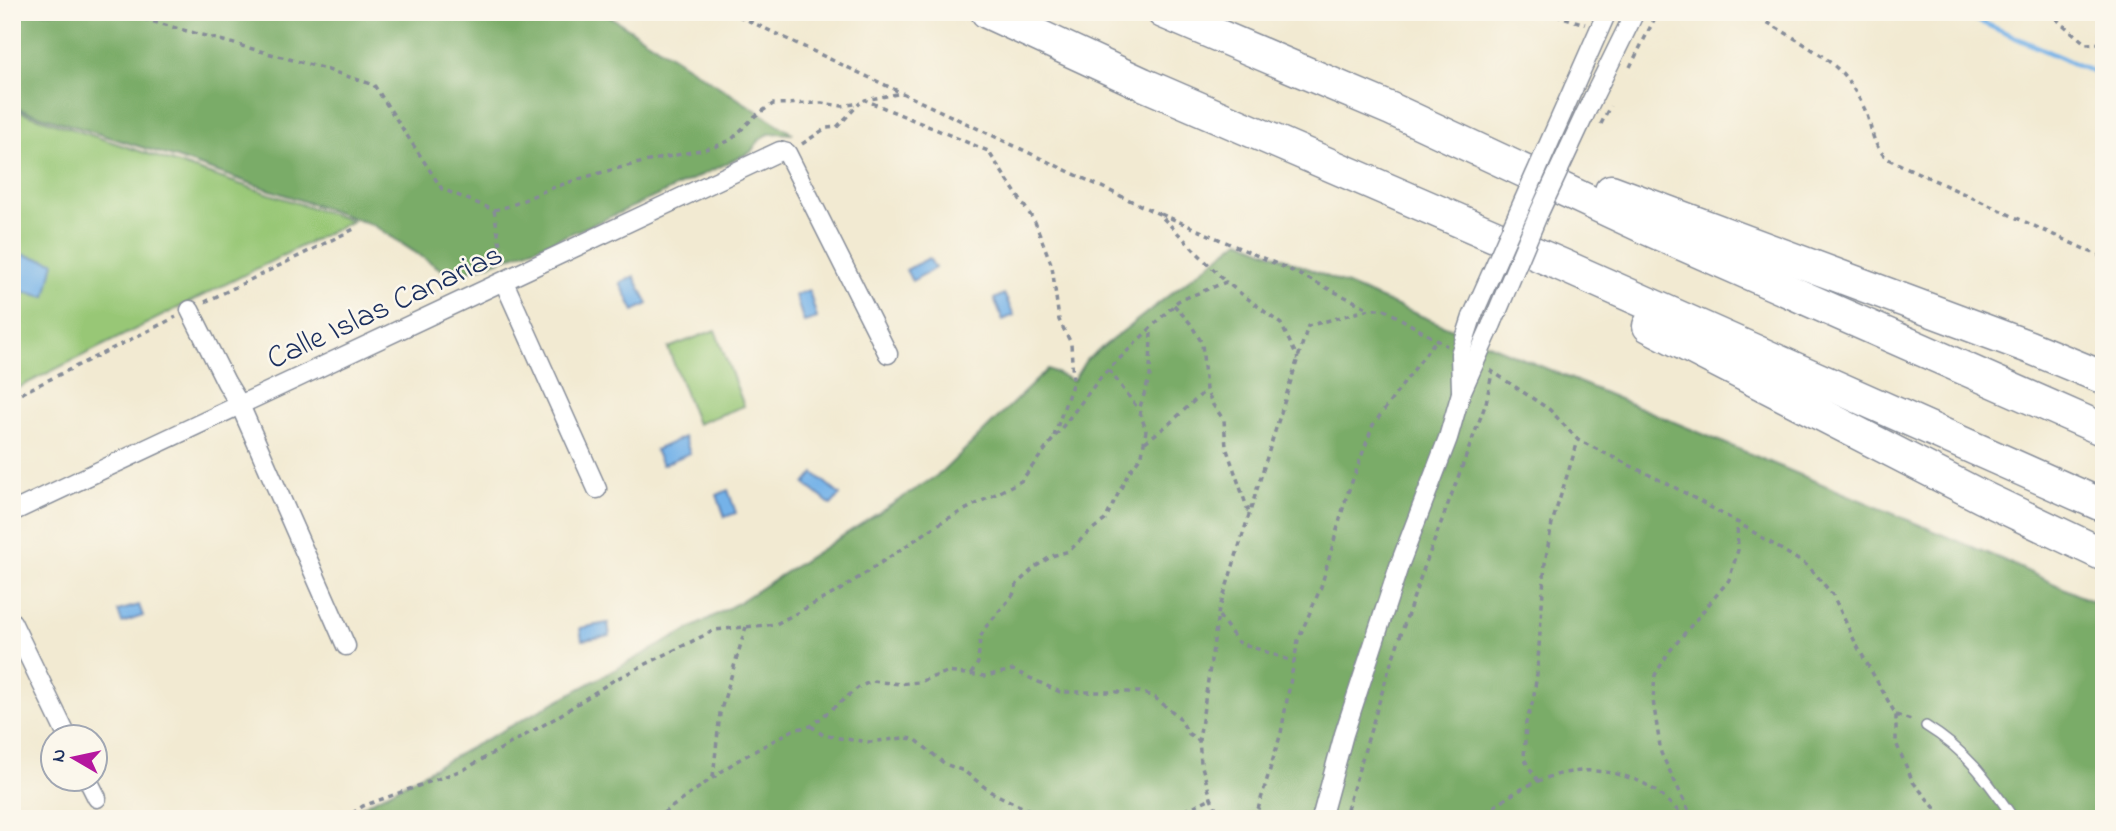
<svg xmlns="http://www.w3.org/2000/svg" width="2116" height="831" font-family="'Indie Flower',sans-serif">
	<rect width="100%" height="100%" fill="#fbf7ec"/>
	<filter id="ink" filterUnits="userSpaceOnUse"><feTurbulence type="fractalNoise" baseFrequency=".0143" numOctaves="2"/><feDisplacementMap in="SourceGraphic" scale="14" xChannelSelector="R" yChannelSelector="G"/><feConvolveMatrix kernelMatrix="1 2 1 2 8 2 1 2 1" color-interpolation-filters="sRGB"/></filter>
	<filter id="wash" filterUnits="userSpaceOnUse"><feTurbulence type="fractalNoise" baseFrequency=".00686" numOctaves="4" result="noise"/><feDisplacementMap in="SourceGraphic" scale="28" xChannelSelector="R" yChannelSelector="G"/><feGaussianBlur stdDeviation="1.57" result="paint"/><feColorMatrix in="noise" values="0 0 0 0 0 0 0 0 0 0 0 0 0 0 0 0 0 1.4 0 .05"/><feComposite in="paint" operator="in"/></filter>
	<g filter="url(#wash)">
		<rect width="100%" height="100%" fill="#f2ead2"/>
		<!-- green -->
		<g fill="#98c776" stroke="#5a7b6a" stroke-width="2">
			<path d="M12 109 352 221 12 391Z"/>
			<path d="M715 330 744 406 697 424 668 348Z"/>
		</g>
		<!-- forest -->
		<g fill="#7aac67" stroke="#4a6e62" stroke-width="2">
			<path d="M12 12H603L793 134C771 132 763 131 751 152 653 198 554 246 451 276L373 225 176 158 12 107Z"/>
			<path d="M1240 240 2001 559 2104 607V819H339L736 604 941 473 1048 369 1073 381 1086 360Z"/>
		</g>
		<!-- water -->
		<g fill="#75b2e8" stroke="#4870a3" stroke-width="2">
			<path d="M12 252 54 262 46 297 12 289Z"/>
			<path d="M929 258 935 268 912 281 906 270Z"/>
			<path d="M634 276 648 304 634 311 620 283Z"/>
			<path d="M809 290 817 318 804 322 795 295Z"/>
			<path d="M1004 294 1014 315 1003 320 994 299Z"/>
			<path d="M684 437 690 453 662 465 655 450Z"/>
			<path d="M814 473 840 495 831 505 805 484Z"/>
			<path d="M728 490 736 513 725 517 717 495Z"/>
			<path d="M139 605 143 616 122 623 118 611Z"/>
			<path d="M608 623 610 636 582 640 580 628Z"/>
		</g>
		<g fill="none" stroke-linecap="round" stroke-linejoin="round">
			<!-- stream -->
			<path stroke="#75b2e8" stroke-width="5" d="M1959 12 2104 77"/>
		</g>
	</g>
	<g filter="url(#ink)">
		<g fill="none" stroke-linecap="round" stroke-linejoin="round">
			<!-- service casing -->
			<g stroke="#868c98" stroke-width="12">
				<path id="service" d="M1926 726C1967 751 1987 780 2014 819"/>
			</g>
			<!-- minor casing -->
			<g stroke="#868c98" stroke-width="21">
				<g id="minor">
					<path d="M1573 89 1607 12"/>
					<path d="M1584 116 1635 12"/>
					<path d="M504 282 597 489"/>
					<path d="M190 310 226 382 240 405 346 646"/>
					<path d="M1461 390 1460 354 1472 317"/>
					<path d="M12 512 780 151 787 153 888 354"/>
					<path d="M12 622 67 736"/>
					<path d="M87 778 97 798"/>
					<path d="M1321 819 1344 734 1399 566 1448 438 1461 393 1492 324"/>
				</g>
			</g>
			<!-- motorway casing -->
			<g stroke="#868c98" stroke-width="35">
				<g id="motorway">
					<path d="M987 12 1143 84 1564 266 2104 506"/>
					<path d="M1163 12 1391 109 1648 229 2104 430"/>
					<path d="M1611 191 2029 347 2104 378"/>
					<path d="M1649 326 1982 497 2104 555"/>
				</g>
			</g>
			<!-- path -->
			<g stroke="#868c98" stroke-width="3.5" stroke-dasharray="5 5" stroke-linecap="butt">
				<path d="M74 12 136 17 322 68 374 85 442 189 494 210 503 263"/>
				<path d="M730 12 1159 214 1226 282"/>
				<path d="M1546 12 1585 24"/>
				<path d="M1750 12C1780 31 1817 48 1842 73 1850 82 1860 99 1865 110 1873 129 1871 145 1888 159L2104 258"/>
				<path d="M2048 12 2086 44 2104 43"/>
				<path d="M1630 67 1658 12"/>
				<path d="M897 94 865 100 988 151 1035 222 1052 266 1059 320 1071 343 1073 382 1054 436"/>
				<path d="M802 144 826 128 837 127 860 103"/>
				<path d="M494 210C515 206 530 196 550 189 603 169 659 159 714 147L731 140 755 116 773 104 822 103 842 106 860 103"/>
				<path d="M1161 214 1288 269 1370 309"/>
				<path d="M205 302 354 229"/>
				<path d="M1174 305 1190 323 1202 343 1206 390 1213 405 1224 420 1226 447 1249 513"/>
				<path d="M1109 370 1139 410"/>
				<path d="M1490 370 1550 410 1578 440 1674 487 1737 522 1808 566 1833 595 1856 644 1896 715V743L1913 782 1944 819"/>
				<path d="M12 398 176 317"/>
				<path d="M1145 442 1169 424 1206 390"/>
				<path d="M1219 616 1238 642 1295 662"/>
				<path d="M971 674 978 663 980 638 985 628 1013 595 1017 584 1035 567 1052 556 1069 551 1090 531 1105 520 1129 472 1142 455 1146 430 1139 410 1150 376 1151 328"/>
				<path d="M1896 715 1914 721"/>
				<path d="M811 726 823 735 845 739 870 742 903 738 915 739 945 764 964 771 991 792 1024 808 1062 819"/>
				<path d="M713 777 720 713 746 627"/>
				<path d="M1538 781 1524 759 1526 723 1533 701 1537 674 1545 563 1552 523 1578 441"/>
				<path d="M344 819 363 806 465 769 554 719 614 680 715 630 776 624 840 590 945 520 1021 481 1100 378 1178 301 1226 282 1281 324 1298 359"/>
				<path d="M655 819 735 762 793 730 811 726 859 687 872 681 899 684 919 682 947 672 985 676 1013 670 1060 692H1140L1154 697 1178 716 1189 734 1199 740"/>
				<path d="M1167 819 1211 798"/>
				<path d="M1221 819 1211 798 1201 763 1199 740 1218 614 1308 326 1370 309H1384L1447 346"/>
				<path d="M1255 819 1281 733 1298 640 1321 587 1346 498 1373 425 1435 341"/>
				<path d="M1344 819 1389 669 1421 576 1486 403 1492 373"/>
				<path d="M1478 819C1528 778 1578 756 1641 782 1655 788 1675 808 1687 819"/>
				<path d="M1693 819 1661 753 1653 700 1655 675 1669 652 1729 580 1738 550 1737 522"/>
			</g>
			<!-- service -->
			<use href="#service" stroke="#fff" stroke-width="9"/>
			<!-- minor -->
			<use href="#minor" stroke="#fff" stroke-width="18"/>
			<!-- motorway -->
			<use href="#motorway" stroke="#fff" stroke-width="32"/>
			<!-- minor-bridge casing -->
			<g stroke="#868c98" stroke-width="21" stroke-linecap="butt">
				<g id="minor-bridge">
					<path d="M1472 317 1573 89"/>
					<path d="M1492 324 1538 215 1584 116"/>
				</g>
			</g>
			<!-- path-bridge -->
			<path stroke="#868c98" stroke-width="3.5" stroke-dasharray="5 5" stroke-linecap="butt" d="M1601 124 1610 106"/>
			<!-- minor-bridge -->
			<use href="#minor-bridge" stroke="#fff" stroke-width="18"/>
		</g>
	</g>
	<g text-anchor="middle" stroke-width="5" stroke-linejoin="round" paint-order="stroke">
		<!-- street labels -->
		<g font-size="32" fill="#1b2f5e" stroke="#fbf7ec">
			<text transform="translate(384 305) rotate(-25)" y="11">Calle Islas Canarias</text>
		</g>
	</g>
	<!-- margin -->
	<rect width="2116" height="831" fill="none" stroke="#fbf7ec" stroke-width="42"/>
	<!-- north arrow -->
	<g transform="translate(74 758) rotate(279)"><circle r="33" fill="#fbf7ec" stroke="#a1a7b3" stroke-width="2"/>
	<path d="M0-5L12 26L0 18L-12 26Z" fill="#b5179e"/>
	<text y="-10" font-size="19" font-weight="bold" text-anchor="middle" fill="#1b2f5e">N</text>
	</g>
</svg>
